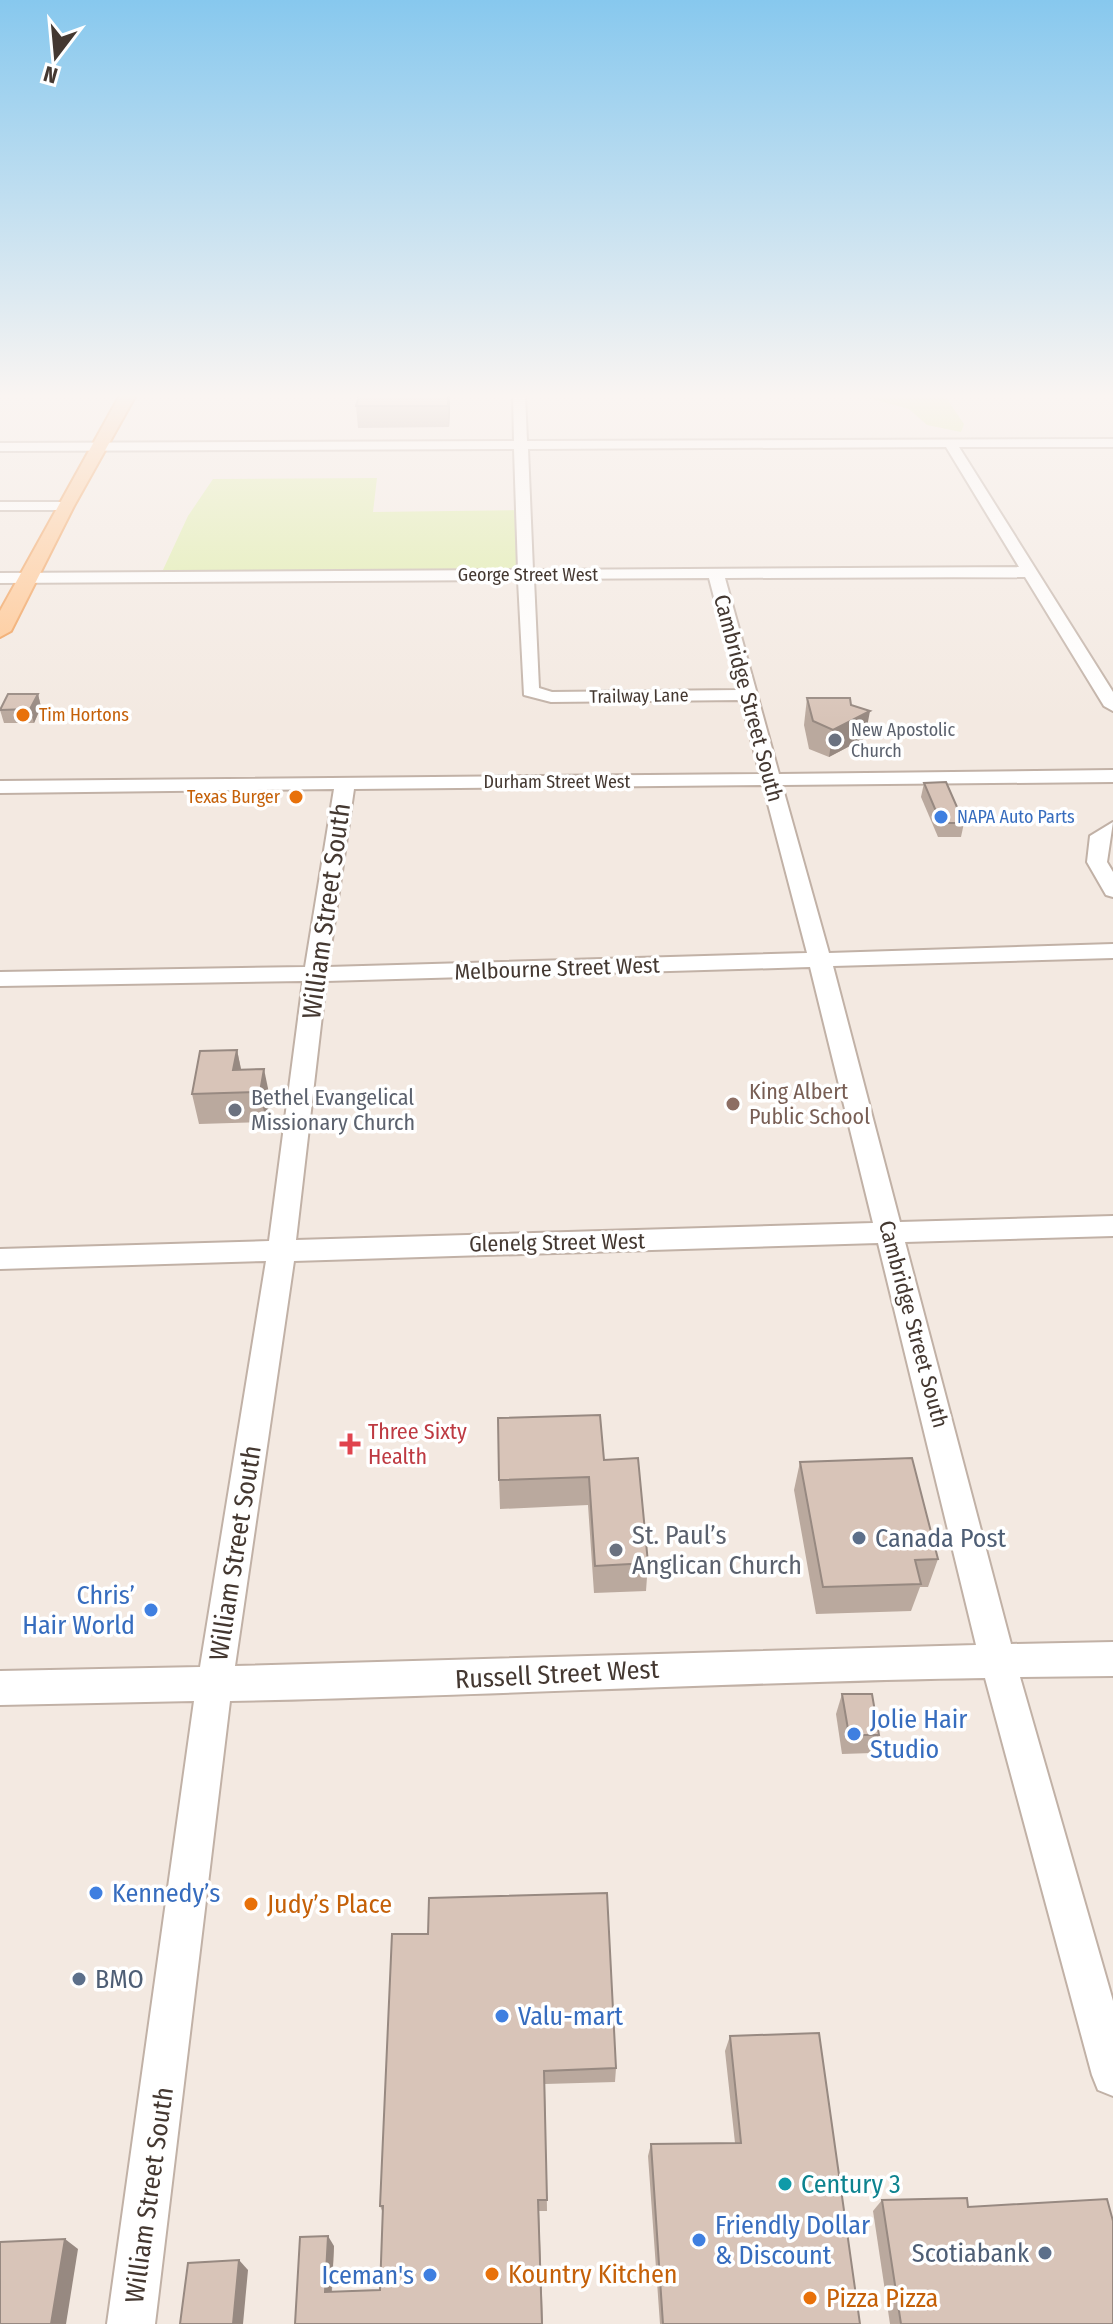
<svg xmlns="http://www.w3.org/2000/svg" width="1113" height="2324" font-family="'Fira Sans Condensed',sans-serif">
	<rect width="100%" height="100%" fill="#f3e9e1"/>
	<!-- green -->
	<g fill="#dceca4">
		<path d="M858 395H944L964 424 961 432 927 425 909 409Z"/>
		<path d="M377 478 373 512 524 510 525 571 162 572 188 516 213 479Z"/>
	</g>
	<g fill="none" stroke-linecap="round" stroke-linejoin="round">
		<!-- minor casing -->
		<g stroke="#c1b1a6" stroke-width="4">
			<g id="minor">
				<path d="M513 395H525L527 441 1113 439V447H959L1113 692V711L1104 706 1025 577 725 578 779 774 1113 770V782L782 785 829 953 1113 944V958L833 966 900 1222 1113 1216V1236L905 1242 1011 1644 1113 1642V1676L1020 1677 1113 2001V2096L1098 2090 1092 2075 985 1678C733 1682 482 1696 230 1701L155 2324H107L194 1701 0 1705V1671L200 1667 266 1261 0 1269V1249L269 1241 303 981 0 986V972L305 967 334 789 0 793V781L760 774 741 700 551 702 524 695 518 580 0 583V573L518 570 514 449 0 451V443L514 441ZM946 447 1019 567 533 570 528 449ZM709 578 738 690 552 692 539 688 534 579ZM763 785 807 953 328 967 354 789ZM810 967 873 1223 296 1240 326 981ZM878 1243 976 1645 235 1666 294 1261Z"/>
				<path d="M0 502H65L72 506 65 510H0Z"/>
				<path d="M1113 822 1107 862 1113 872V897L1106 895 1087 862 1090 836Z"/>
			</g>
		</g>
		<!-- major casing -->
		<g stroke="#f09b51" stroke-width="4">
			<path id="major" d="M120 395H136L74 506 11 631 0 637V611Z"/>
		</g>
		<!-- minor -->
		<use href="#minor" fill="#fff" fill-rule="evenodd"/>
		<!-- major -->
		<use href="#major" fill="#ffc48d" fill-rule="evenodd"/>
	</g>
	<!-- wall -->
	<g fill="#baa99e">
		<path d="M359 395H450V409L449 427 358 428 356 406Z"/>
		<path d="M38 694 41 707 34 723H4L0 710Z"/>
		<path d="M807 698 851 705 865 738 829 757 809 749 804 725Z"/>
		<path d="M924 783 964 823 961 837H938L921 797Z"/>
		<path d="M237 1050 241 1069 270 1098 266 1122 199 1124 192 1094Z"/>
		<path d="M604 1460 648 1563 646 1591 594 1593 588 1505 500 1509 499 1480Z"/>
		<path d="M800 1462 938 1559 928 1587H920L911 1611 816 1614 794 1490Z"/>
		<path d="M842 1694 879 1735 872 1753 842 1754 836 1714Z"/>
		<path d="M392 1934 616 2068 615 2082 545 2084 547 2211H539L543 2324H295L334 2246 332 2292 380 2290 383 2213 380 2206Z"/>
		<path d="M730 2036 860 2324H660L648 2156 651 2144 735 2143 725 2051Z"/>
		<path d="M882 2200 968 2207 1113 2324H890L873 2211Z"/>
	</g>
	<!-- shaded-wall -->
	<g fill="#978981">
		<path d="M448 395H450V409L449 427Z"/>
		<path d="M38 694 41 707 34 723 30 709Z"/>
		<path d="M870 711 865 738 829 757 833 730Z"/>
		<path d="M237 1050 243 1079 233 1070Z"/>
		<path d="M264 1069 270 1098 266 1122 260 1092Z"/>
		<path d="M328 2236 334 2246 331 2300 325 2292Z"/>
		<path d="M65 2239 78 2249 66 2324H51Z"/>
		<path d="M239 2260 248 2270 243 2324H233Z"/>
	</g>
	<!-- building -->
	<g fill="#d8c4b8" stroke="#978981" stroke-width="2">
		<path d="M359 395H448V406H356Z"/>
		<path d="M8 694H38L30 709 0 710Z"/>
		<path d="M807 698H850L851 705 870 711 833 730 813 721Z"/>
		<path d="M946 782 964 823H941L924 783Z"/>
		<path d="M237 1050 233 1070 264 1069 260 1092 192 1094 200 1051Z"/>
		<path d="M600 1415 604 1460 638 1458 648 1563 595 1566 589 1477 499 1480 498 1418Z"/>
		<path d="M912 1458 938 1559 915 1560 921 1584 823 1587 800 1462Z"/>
		<path d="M842 1694H872L879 1735H849Z"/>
		<path d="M607 1893 616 2068 544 2071 547 2200H538L542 2324H295L300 2237 328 2236 325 2292 380 2290 383 2206H380L392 1934H428L429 1898Z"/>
		<path d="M819 2033 860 2324H663L651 2144 741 2143 730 2036Z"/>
		<path d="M967 2198 968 2207 1107 2199 1113 2221V2324H901L882 2200Z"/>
		<path d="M65 2239 51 2324H0V2242Z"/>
		<path d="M239 2260 233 2324H180L188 2263Z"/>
	</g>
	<!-- sky -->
	<linearGradient id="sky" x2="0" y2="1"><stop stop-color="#87c8ee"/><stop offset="0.55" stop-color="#faf5f2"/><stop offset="1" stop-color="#faf5f2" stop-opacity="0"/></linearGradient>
	<rect width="1113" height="720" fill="url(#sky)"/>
	<!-- markers -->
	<g fill="#e8710a" stroke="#fff" stroke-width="3">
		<circle cx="23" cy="715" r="8"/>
		<circle cx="296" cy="797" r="8"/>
		<circle cx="251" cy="1904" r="8"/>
		<circle cx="492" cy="2274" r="8"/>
		<circle cx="810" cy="2298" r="8"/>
	</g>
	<g fill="#6b7280" stroke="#fff" stroke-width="3">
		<circle cx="835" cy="740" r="8"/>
		<circle cx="235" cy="1110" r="8"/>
		<circle cx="616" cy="1550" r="8"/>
	</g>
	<g fill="#3f7fe0" stroke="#fff" stroke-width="3">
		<circle cx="941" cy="817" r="8"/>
		<circle cx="151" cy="1610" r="8"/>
		<circle cx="854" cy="1734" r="8"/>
		<circle cx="96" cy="1893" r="8"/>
		<circle cx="502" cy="2016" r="8"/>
		<circle cx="699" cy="2240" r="8"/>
		<circle cx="430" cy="2275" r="8"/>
	</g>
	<circle fill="#8d6e63" stroke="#fff" stroke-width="3" cx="733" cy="1104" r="8"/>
	<path fill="#e0444e" stroke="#fff" stroke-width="3" d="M346 1432h8v8h8v8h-8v8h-8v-8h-8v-8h8z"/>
	<g fill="#5c6f8a" stroke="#fff" stroke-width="3">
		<circle cx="859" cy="1538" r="8"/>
		<circle cx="79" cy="1979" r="8"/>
		<circle cx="1045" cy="2253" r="8"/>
	</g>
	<circle fill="#0f9aa8" stroke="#fff" stroke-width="3" cx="785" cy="2184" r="8"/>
	<g text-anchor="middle" stroke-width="7" stroke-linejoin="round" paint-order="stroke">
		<!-- far-street labels -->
		<g font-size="18" fill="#443831" stroke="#fff">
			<text x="528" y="581">George Street West</text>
			<text transform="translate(639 696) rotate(-1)" y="6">Trailway Lane</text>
			<text x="557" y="788">Durham Street West</text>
		</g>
		<!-- far-food labels -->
		<g font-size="18" fill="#c56008" stroke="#fff" text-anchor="start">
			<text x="39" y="721">Tim Hortons</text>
			<text x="280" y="803" text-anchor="end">Texas Burger</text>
		</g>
		<!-- far-worship labels -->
		<g font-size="18" fill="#5b616d" stroke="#fff" text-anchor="start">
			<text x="851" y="736">New Apostolic<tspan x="851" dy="21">Church</tspan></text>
		</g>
		<!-- far-shop labels -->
		<g font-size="18" fill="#366cbe" stroke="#fff" text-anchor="start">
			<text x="957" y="823">NAPA Auto Parts</text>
		</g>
		<!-- street labels -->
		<g font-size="22" fill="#443831" stroke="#fff">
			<text transform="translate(749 698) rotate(75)" y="8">Cambridge Street South</text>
			<text transform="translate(557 968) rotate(-2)" y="8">Melbourne Street West</text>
			<text transform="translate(557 1242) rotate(-1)" y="8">Glenelg Street West</text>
			<text transform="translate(914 1324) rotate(75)" y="8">Cambridge Street South</text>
		</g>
		<!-- education labels -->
		<g font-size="22" fill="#785e54" stroke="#fff" text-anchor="start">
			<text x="749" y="1099">King Albert<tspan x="749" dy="25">Public School</tspan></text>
		</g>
		<!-- worship labels -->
		<g font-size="22" fill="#5b616d" stroke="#fff" text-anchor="start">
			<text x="251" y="1105">Bethel Evangelical<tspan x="251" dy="25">Missionary Church</tspan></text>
		</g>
		<!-- health labels -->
		<g font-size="22" fill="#be3a42" stroke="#fff" text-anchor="start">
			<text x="368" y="1439">Three Sixty<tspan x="368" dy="25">Health</tspan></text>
		</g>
		<!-- near-street labels -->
		<g font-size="26" fill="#443831" stroke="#fff">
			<text transform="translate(326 911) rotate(-82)" y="9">William Street South</text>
			<text transform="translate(235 1553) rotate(-81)" y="9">William Street South</text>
			<text transform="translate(557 1674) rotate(-3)" y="9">Russell Street West</text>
			<text transform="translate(149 2195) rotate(-82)" y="9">William Street South</text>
		</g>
		<!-- near-worship labels -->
		<g font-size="26" fill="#5b616d" stroke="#fff" text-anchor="start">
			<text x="632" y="1544">St. Paul’s<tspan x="632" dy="30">Anglican Church</tspan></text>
		</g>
		<!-- near-service labels -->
		<g font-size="26" fill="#4e5e75" stroke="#fff" text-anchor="start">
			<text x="875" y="1547">Canada Post</text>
			<text x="95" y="1988">BMO</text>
			<text x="1029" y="2262" text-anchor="end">Scotiabank</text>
		</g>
		<!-- near-shop labels -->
		<g font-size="26" fill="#366cbe" stroke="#fff" text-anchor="start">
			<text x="135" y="1604" text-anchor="end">Chris’<tspan x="135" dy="30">Hair World</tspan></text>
			<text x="870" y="1728">Jolie Hair<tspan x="870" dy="30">Studio</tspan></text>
			<text x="112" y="1902">Kennedy’s</text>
			<text x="518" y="2025">Valu-mart</text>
			<text x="715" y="2234">Friendly Dollar<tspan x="715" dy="30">&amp; Discount</tspan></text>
			<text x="414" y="2284" text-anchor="end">Iceman's</text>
		</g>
		<!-- near-food labels -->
		<g font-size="26" fill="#c56008" stroke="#fff" text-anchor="start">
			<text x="267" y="1913">Judy’s Place</text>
			<text x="508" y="2283">Kountry Kitchen</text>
			<text x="826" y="2307">Pizza Pizza</text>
		</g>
		<!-- near-culture labels -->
		<g font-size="26" fill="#0d838f" stroke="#fff" text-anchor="start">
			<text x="801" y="2193">Century 3</text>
		</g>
	</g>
	<!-- north arrow -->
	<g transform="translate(56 56) rotate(196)" stroke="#ffffff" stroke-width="6" paint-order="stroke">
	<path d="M0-6L14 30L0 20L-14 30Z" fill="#443831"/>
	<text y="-12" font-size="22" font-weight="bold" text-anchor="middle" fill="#443831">N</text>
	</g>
</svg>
